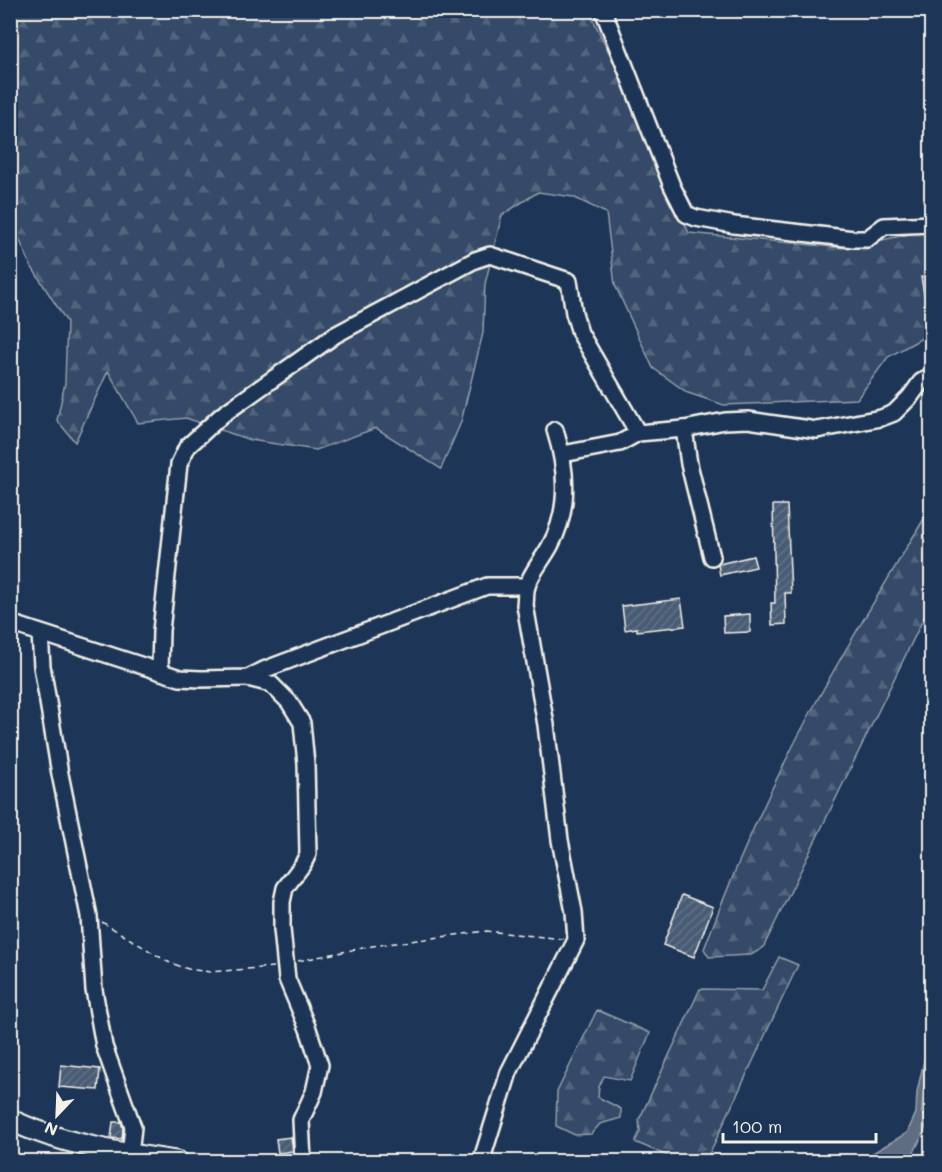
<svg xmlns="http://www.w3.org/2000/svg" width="942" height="1172" font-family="Mali,sans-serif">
	<defs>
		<pattern id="forest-firs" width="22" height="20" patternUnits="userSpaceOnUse" patternTransform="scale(1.5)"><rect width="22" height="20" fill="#354a67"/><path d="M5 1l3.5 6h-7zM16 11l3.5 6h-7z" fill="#53657d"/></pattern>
		<pattern id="building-hatch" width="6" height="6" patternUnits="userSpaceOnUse" patternTransform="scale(1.5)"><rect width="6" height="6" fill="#485b74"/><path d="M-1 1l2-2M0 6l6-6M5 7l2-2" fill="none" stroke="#637388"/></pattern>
	</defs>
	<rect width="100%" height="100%" fill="#1d3557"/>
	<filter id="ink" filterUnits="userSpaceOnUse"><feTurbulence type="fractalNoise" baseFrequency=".0167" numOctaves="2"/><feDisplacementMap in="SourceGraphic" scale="12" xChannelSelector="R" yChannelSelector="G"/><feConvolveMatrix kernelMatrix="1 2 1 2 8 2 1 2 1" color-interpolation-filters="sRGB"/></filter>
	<g filter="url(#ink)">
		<!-- forest -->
		<g fill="url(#forest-firs)" stroke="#949ea8" stroke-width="1.5">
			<path d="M10 11H589L624 84 689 233 844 248 920 232H931V333L888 357 857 399 724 405 688 393 653 368 615 285 606 213 573 197 538 192 502 215 485 284 483 333 461 422 441 469 376 428 316 450 250 440 186 418 138 423 108 371 75 442 57 420 65 383 67 322 31 266 11 220 10 81 13 72 10 62Z"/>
			<path d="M931 507V603L763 948 751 955 709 957 704 949C735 867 771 785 813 708 850 639 892 573 931 507Z"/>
			<path d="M779 957 798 965 706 1161H667L670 1157 635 1142 640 1131 639 1120 700 989 762 990Z"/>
			<path d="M597 1010 650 1033 630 1081 604 1076 599 1087 598 1097 621 1109V1118L600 1124 591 1134 575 1135 556 1126 557 1092Z"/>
		</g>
		<!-- water -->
		<path fill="#5e6d82" stroke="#9aa2ab" stroke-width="1.5" d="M931 1047V1080L929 1094 931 1091V1116L910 1161H905L907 1153 889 1161H859L907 1133 916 1113 917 1092 925 1056Z"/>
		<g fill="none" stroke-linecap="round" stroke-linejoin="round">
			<!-- shore -->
			<path stroke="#b8bcbf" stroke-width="1.5" d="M932 1058 923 1093 922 1113 925 1116 932 1115"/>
		</g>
		<!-- building -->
		<g fill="url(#building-hatch)" stroke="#f4f1e8" stroke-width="1.5">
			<path d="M932 275V311H927L921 277Z"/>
			<path d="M773 505H787L791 593H785L786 624 772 625 771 603H775Z"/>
			<path d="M753 556 756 567 720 575 718 565 719 564Z"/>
			<path d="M681 599 685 626 637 631V628L625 630 622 606Z"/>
			<path d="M750 614V632L724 633 723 616Z"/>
			<path d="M682 895 713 907 694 957 663 945Z"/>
			<path d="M61 1065 100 1069 98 1090 59 1087Z"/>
			<path d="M113 1122H121L123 1128 122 1139 111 1138Z"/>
			<path d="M291 1137 293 1151 278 1153 276 1139Z"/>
		</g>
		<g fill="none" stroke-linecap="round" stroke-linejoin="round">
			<!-- minor casing -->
			<g stroke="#f4f1e8" stroke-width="20">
				<g id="minor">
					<path d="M603 10 672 186 686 214 696 218 734 225 854 239H867L884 226 932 224"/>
					<path d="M684 429 689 464 712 557"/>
					<path d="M563 454 620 443 638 433 684 429 725 421 748 420 817 430 881 418 894 413 910 397 921 382 932 375"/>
					<path d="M10 623 180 678 201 679 248 678 266 669 487 586H527"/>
					<path d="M40 634 42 666 60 774 89 916 94 990 104 1046 133 1127 130 1155"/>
					<path d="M160 670 161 631 179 464 187 447 222 415 335 335 475 260 490 255 569 281 574 313 580 333 638 433"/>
					<path d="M248 678 271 684 289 702 302 723 306 764 308 854 303 864 285 888 282 902V929L287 979 308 1029 320 1065 314 1092 301 1120 303 1162"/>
					<path d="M481 1162 509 1072 576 940 574 912 560 840 546 725 525 605C526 599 525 592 527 586 531 573 543 559 550 546 570 510 567 468 555 430"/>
				</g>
			</g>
			<!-- major casing -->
			<g stroke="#f4f1e8" stroke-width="24">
				<path id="major" d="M10 1120C64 1145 120 1153 178 1162"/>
			</g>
			<!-- path -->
			<g stroke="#f4f1e8" stroke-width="1.5" stroke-dasharray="6 4.5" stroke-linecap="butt">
				<path d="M102 922 168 962 188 969 210 972 273 967"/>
				<path d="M298 961 372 946 486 931 563 939"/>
			</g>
			<!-- minor -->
			<use href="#minor" stroke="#1d3557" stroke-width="15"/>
			<!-- major -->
			<use href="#major" stroke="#1d3557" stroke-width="20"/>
		</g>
	</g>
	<!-- margin -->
	<rect width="942" height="1172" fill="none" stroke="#1d3557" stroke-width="36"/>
	<rect x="18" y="18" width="906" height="1136" fill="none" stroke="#f4f1e8" stroke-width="2" filter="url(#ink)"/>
	<!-- north arrow -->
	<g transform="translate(57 1115) rotate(203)" stroke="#1d3557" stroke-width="4.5" paint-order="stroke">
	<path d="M0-4.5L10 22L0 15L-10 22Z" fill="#f4f1e8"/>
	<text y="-9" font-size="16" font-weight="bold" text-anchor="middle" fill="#f4f1e8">N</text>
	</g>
	<!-- scale -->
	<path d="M723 1133v9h153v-9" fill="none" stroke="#f4f1e8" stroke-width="3"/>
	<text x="732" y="1133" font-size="18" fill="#f4f1e8" stroke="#1d3557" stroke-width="4.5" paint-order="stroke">100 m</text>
</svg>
